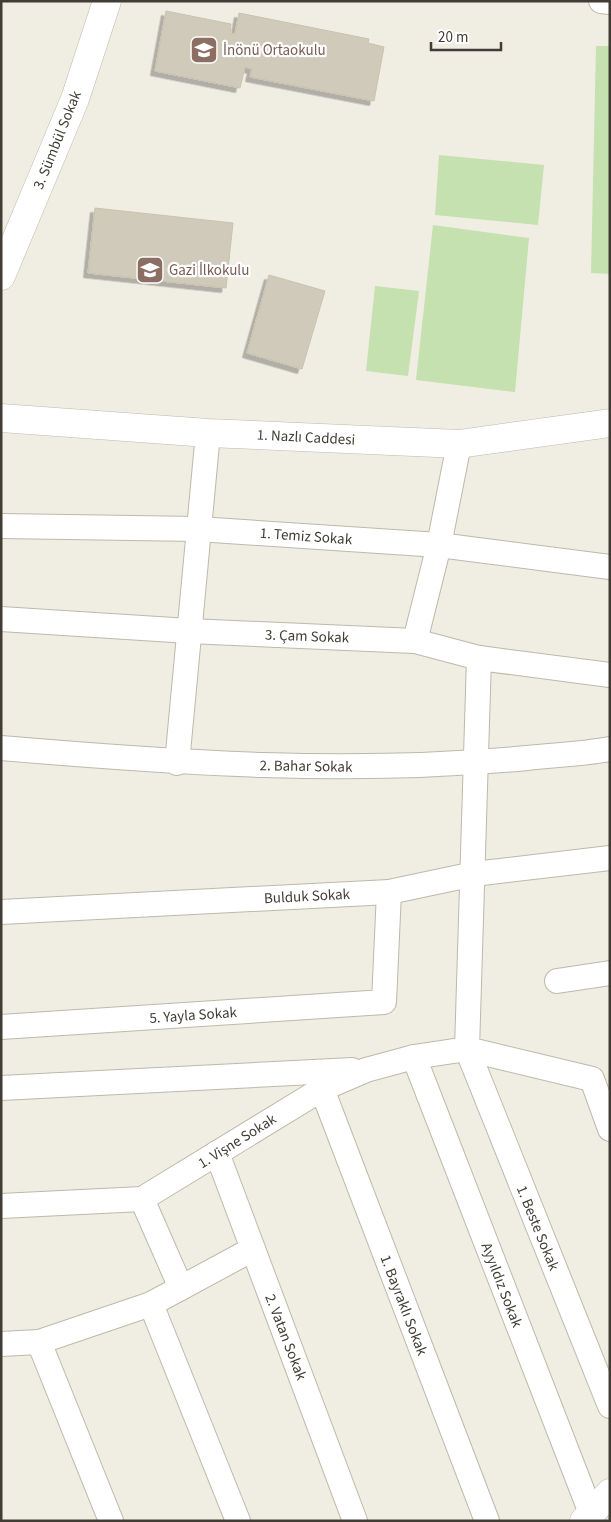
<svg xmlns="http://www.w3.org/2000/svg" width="611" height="1522" font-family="'Source Sans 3',sans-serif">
	<defs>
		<filter id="shadow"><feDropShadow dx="-4.5" dy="4.5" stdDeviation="0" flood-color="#0004"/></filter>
	</defs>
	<rect width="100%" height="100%" fill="#f0ede3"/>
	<!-- green -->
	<g fill="#c5e1af">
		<path d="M596 46H610V274L591 273Z"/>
		<path d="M439 155 544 165 538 225 435 215Z"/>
		<path d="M433 225 529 238 515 392 416 380Z"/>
		<path d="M375 286 419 291 408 376 366 371Z"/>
	</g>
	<!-- building -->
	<g fill="#d0caba" stroke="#cac2ae" filter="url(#shadow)">
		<path d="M166 11 231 24 230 33 235 34 239 13 369 39 368 43 384 47 374 101 250 77 252 69 245 67 240 88 155 71Z"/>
		<path d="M95 208 233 223 226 288 88 273Z"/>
		<path d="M269 275 325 291 302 369 247 353Z"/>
	</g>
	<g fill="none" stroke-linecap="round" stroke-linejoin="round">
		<!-- minor casing -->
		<g stroke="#bdb9aa" stroke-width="26">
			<g id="minor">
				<path d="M601 1 610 2"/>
				<path d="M1 526 198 529 439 545 610 567"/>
				<path d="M1 619 189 631 415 641 479 658 610 675"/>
				<path d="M415 641 439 545 459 444"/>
				<path d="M479 658 467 1049 592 1079 610 1129"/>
				<path d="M1 748C177 763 351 775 527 758 554 755 583 754 610 749"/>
				<path d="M177 763 208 433"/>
				<path d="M1 912 389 892 474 874 610 858"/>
				<path d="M557 981 610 973"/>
				<path d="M1 1027 384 1002 389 892"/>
				<path d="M414 1057 591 1513"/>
				<path d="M1 1088 352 1070"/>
				<path d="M322 1089 487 1521"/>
				<path d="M217 1153 355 1521"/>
				<path d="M142 1199 181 1288"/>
				<path d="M1 1206 142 1199 322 1089 366 1070 414 1057 467 1049 610 1406"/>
				<path d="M151 1304 238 1521"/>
				<path d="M39 1342 111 1521"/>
				<path d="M1 1344 39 1342 151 1304 253 1249"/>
			</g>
		</g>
		<!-- tertiary casing -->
		<g stroke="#bdb9aa" stroke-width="29">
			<g id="tertiary">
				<path d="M1 276 75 99 107 1"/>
				<path d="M1 418 208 433 459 444 610 423"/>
				<path d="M584 1521 610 1493"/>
			</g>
		</g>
		<!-- minor -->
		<use href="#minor" stroke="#fff" stroke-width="24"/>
		<!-- tertiary -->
		<use href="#tertiary" stroke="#fff" stroke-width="28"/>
	</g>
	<!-- icons -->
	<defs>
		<g id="school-square" transform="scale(1.4375)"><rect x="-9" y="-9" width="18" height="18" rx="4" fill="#8d6e63" stroke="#fff"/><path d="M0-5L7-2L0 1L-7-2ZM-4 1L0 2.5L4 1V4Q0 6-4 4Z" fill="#fff"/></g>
	</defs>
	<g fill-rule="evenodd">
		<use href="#school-square" x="204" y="50"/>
		<use href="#school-square" x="150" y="270"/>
	</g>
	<g text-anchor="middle" stroke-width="4.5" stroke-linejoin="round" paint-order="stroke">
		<!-- education labels -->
		<g font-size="15" fill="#785e54" stroke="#fff" text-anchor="start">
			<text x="223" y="55">İnönü Ortaokulu</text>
			<text x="169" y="275">Gazi İlkokulu</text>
		</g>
		<!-- street labels -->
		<g font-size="15" fill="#413d34" stroke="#fff">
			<text transform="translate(57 140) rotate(-68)" y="5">3. Sümbül Sokak</text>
			<text transform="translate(306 437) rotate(3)" y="5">1. Nazlı Caddesi</text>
			<text transform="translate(306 536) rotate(4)" y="5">1. Temiz Sokak</text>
			<text transform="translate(307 636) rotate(2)" y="5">3. Çam Sokak</text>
			<text transform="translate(306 766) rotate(1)" y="5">2. Bahar Sokak</text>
			<text transform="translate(307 896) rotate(-3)" y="5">Bulduk Sokak</text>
			<text transform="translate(193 1015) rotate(-4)" y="5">5. Yayla Sokak</text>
			<text transform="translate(237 1141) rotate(-32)" y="5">1. Vişne Sokak</text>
			<text transform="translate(538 1228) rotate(68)" y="5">1. Beste Sokak</text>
			<text transform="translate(502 1285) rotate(69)" y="5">Ayyıldız Sokak</text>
			<text transform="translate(404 1305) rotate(69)" y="5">1. Bayraklı Sokak</text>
			<text transform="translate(286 1337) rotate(69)" y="5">2. Vatan Sokak</text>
		</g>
	</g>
	<!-- border -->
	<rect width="611" height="1522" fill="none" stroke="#413d34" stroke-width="5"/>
	<!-- scale -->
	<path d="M431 42v8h70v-8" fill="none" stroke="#413d34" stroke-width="2.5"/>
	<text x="438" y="42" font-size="15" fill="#413d34" stroke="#ffffff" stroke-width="4" paint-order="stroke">20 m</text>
</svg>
